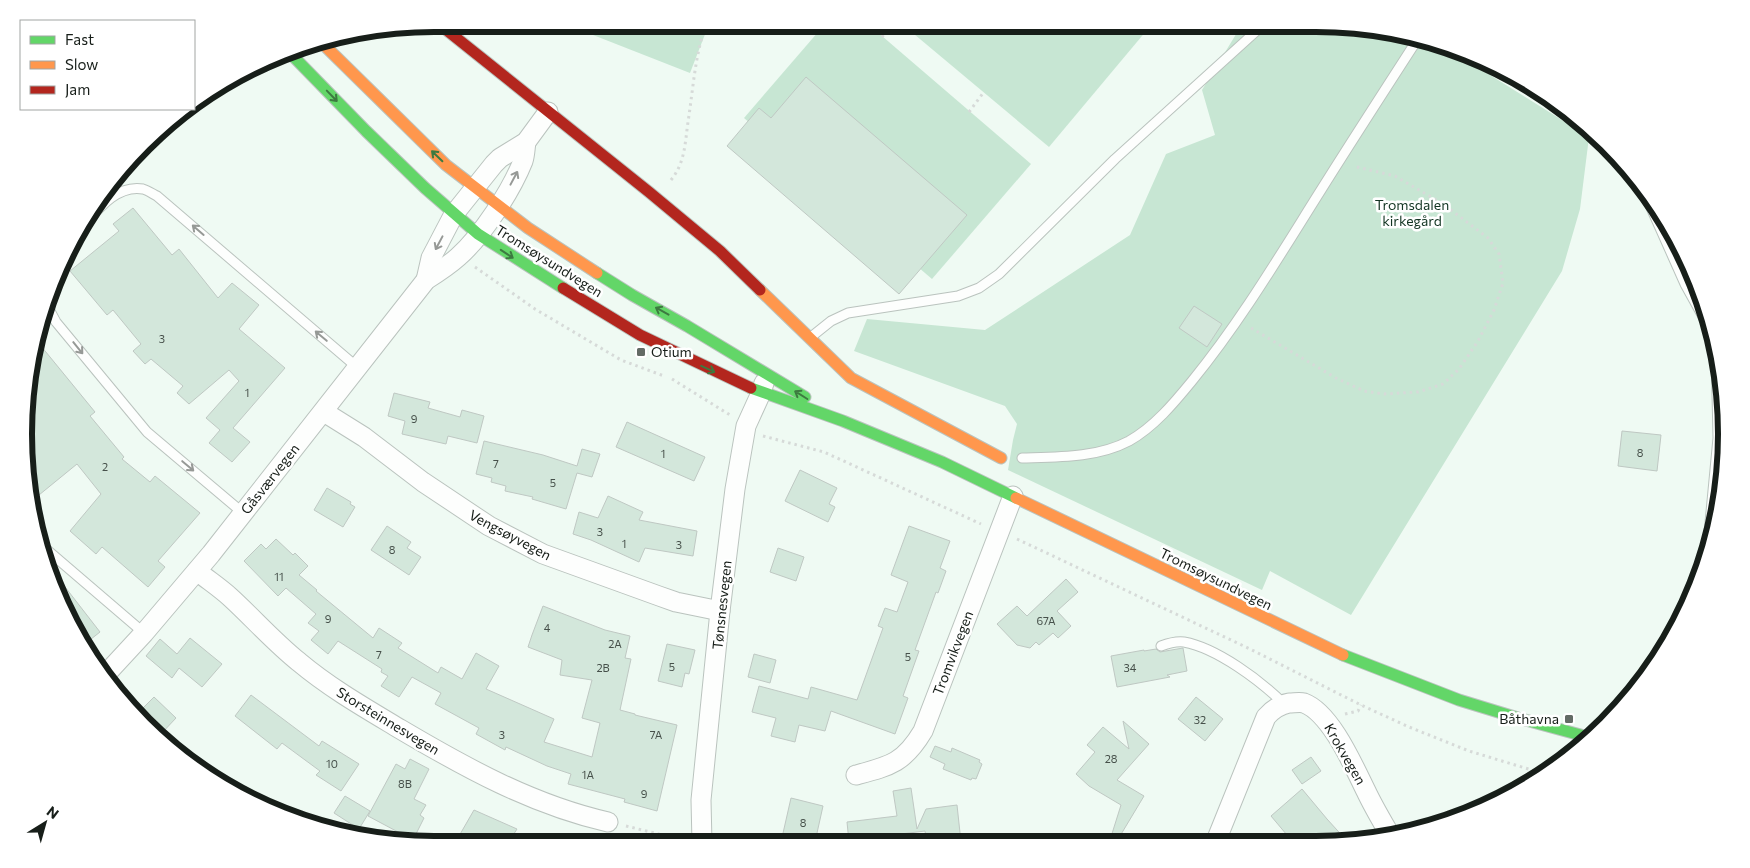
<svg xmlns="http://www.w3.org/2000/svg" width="1750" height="868" font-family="Commissioner,sans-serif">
	<rect width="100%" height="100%" fill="#effaf3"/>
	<!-- green -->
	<g fill="#c7e6d3">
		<path d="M565 24H709L690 73Z"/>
		<path d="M825 24H868L1031 164 932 279 744 118Z"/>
		<path d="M902 24H1152L1049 147Z"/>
		<path d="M1231 25C1301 25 1375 20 1442 45L1589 137 1580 209 1562 271 1351 615 1270 571 1262 590 1008 470 1013 440 1017 424 1005 406 854 351 867 319 985 330 1130 235 1166 154 1215 135 1202 90 1238 31Z"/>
	</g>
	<!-- building -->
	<g fill="#d3e7db" stroke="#bfc8c3">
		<path d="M806 77 967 215 899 294 727 146 759 108 771 118Z"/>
		<path d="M133 208 172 255 179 249 218 298 232 283 259 305 239 329 285 368 233 428 250 442 232 462 209 443 220 430 206 418 239 381 229 370 189 404 177 393 183 386 151 359 145 364 133 351 141 344 113 310 107 315 70 271 119 231 113 224Z"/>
		<path d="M1194 306 1222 324 1207 347 1179 328Z"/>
		<path d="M41 346 95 412 90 416 124 457 122 459 150 482 155 476 200 513 158 561 165 567 148 587 102 547 96 554 70 531 101 494 77 464 39 495 27 481 32 354Z"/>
		<path d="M394 393 430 402 428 408 460 417 462 410 484 416 477 443 448 436 446 444 402 434 405 421 388 416Z"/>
		<path d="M627 422 705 457 694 481 616 447Z"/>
		<path d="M1622 431 1661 435 1657 471 1618 466Z"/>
		<path d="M484 441 543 455 577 466 582 449 600 454 592 477 577 473 566 509 532 499 533 497 505 491 506 486 491 482 492 478 476 474Z"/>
		<path d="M800 470 837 488 829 504 835 507 828 522 785 501Z"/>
		<path d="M327 488 351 502 350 504 355 507 343 527 314 510Z"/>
		<path d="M608 496 643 512 639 520 697 531 693 556 645 548 639 562 591 540 573 534 579 512 598 518Z"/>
		<path d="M387 526 411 542 407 548 421 557 409 575 371 550Z"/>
		<path d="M909 526 950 541 940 568 946 571 938 593 936 592 915 650 919 651 903 696 908 698 895 734 831 711 825 731 799 725 795 742 771 736 776 718 752 712 759 686 808 699 811 687 857 700 883 628 878 626 885 608 897 612 908 582 891 575Z"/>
		<path d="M276 539 293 555 295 553 308 566 299 575 317 590 316 591 373 638 379 628 402 643 398 648 438 673 441 667 462 679 476 653 499 666 486 689 554 719 544 742 592 757 600 723 582 718 592 680 560 675 562 660 528 647 532 635 543 606 605 630 630 636 625 658 631 659 620 710 635 714V715L677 725 657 811 624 802 625 799 568 784 571 774 547 766 506 747 505 750 476 734 479 728 435 704 441 693 412 677 399 697 381 686 388 676 381 672 382 669 338 641 328 654 311 640 319 631 308 623 316 614 286 588 278 596 244 561 261 544 266 549Z"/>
		<path d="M778 548 804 557 796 581 770 572Z"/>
		<path d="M55 574 100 632 86 643 66 615 54 575Z"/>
		<path d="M1066 579 1078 592 1057 611 1071 626 1058 638 1053 633 1039 645 1036 642 1030 648 1017 645 997 624 1017 606 1027 616Z"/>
		<path d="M190 638 222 664 202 687 179 668 172 678 146 656 160 639 177 654Z"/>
		<path d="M667 644 695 650 689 674 685 673 682 687 658 681Z"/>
		<path d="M1183 648 1187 671 1167 675 1170 677 1117 687 1111 656 1144 650V651L1156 649 1160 652Z"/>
		<path d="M754 654 776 660 770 683 748 677Z"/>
		<path d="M251 695 319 746 322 741 359 764 341 791 316 775 320 771 282 743 277 749 235 716Z"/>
		<path d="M154 697 176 718 160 735 144 724 137 714Z"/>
		<path d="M1196 697 1223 719 1205 741 1178 719Z"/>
		<path d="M1123 721 1149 744 1117 780 1144 796 1117 841H1114L1110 840 1121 805 1089 786 1076 774 1095 752 1087 745 1103 727 1129 749Z"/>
		<path d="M935 746 951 752 952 748 980 760 979 762 982 764 976 779 972 778 971 780 943 769 945 764 930 757Z"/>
		<path d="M1311 757 1321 771 1302 784 1292 770Z"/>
		<path d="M410 759 429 769 414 799 426 805 420 815 424 818 413 840 368 816 396 764 405 769Z"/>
		<path d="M911 788 917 829 926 809 957 805 961 842H935L934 836 926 837 925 831 893 835 894 842H849L847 822 897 816 893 791Z"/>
		<path d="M1302 789 1327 819 1347 841H1292L1271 816Z"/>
		<path d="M345 796 370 811 359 829 334 813Z"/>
		<path d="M791 798 823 806 815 842H781Z"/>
		<path d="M474 810 517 829 508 843H455Z"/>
	</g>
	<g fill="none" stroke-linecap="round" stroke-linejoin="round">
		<!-- lane casing -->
		<g stroke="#bac3be" stroke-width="11">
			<g id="lane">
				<path d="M1644 192 1685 284 1711 331"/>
				<path d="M77 233C94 215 114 184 143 189 147 190 153 194 157 196L358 368"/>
				<path d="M49 309 56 322 147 432 243 513"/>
				<path d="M811 337 831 321 848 313 958 296 979 288 999 274 1115 159 1263 25"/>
				<path d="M1022 458C1057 457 1097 458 1129 441 1154 427 1174 403 1192 381 1241 321 1280 255 1321 190 1353 139 1386 88 1419 37"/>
				<path d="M46 549 144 633"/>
				<path d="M1707 554 1718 438 1716 350"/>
				<path d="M1161 646C1169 643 1176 641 1184 642 1217 648 1261 681 1284 704"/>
			</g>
		</g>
		<!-- street casing -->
		<g stroke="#bac3be" stroke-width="21">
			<g id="street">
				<path d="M426 280 431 258 454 214 494 164 500 158 526 142 548 112"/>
				<path d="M324 412 364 437 423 482 489 526 543 554 659 596 676 602 720 611"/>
				<path d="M197 571C208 580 219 587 230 597 253 618 274 642 299 662 330 688 365 708 400 729 466 768 533 805 608 822"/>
				<path d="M107 673 144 633 211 554 426 280C437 273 448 266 458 257 482 236 511 191 523 161 525 155 525 148 526 142"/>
				<path d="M856 775C890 766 904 763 923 731L1013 496"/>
				<path d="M1216 841 1266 717C1272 710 1279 705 1289 703 1294 703 1300 702 1304 703 1331 713 1354 767 1366 791 1373 806 1382 821 1390 835"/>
				<path d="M702 843 701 800 720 611 735 489 746 426 761 393 764 383"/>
			</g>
		</g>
		<!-- fast casing -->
		<g stroke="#bac3be" stroke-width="13">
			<g id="fast">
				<path d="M289 52 366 131 425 188 478 234 563 288"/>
				<path d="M597 273 632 295 687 326 805 397"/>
				<path d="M751 388 843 421 942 462 1016 498"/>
				<path d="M1343 655 1459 700 1518 718 1588 737"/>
			</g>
		</g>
		<!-- slow casing -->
		<g stroke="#bac3be" stroke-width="13">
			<g id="slow">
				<path d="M321 42 446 165 528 228 597 273"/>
				<path d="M760 290 851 378 1001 458"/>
				<path d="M1016 498 1343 655"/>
			</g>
		</g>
		<!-- jam casing -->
		<g stroke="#bac3be" stroke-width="13">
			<g id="jam">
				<path d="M439 24 649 192 720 251 760 290"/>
				<path d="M563 288 640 335 751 388"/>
			</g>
		</g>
		<!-- path -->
		<g stroke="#d6dad8" stroke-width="3" stroke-dasharray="2.5 4" stroke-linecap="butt">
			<path d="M882 37 892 24"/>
			<path d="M969 112 983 93"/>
			<path d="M671 180C685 163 685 143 688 122 693 90 695 55 706 24"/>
			<path d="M475 267 535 309 621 360 664 376"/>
			<path d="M1251 328 1336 378 1364 391 1384 394 1418 392 1443 384 1459 369 1478 341 1494 310 1503 283 1499 254 1488 238 1443 204 1395 176 1353 166"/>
			<path d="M672 379 730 415"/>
			<path d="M763 436 824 452 981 524"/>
			<path d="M1017 539 1250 649 1361 705 1409 727 1469 751 1545 774"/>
			<path d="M1345 714 1358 711 1361 705"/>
			<path d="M626 826 683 840"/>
		</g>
		<!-- lane -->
		<use href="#lane" stroke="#fdfefd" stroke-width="9"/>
		<!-- street -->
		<use href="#street" stroke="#fdfefd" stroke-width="19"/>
		<!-- fast -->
		<use href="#fast" stroke="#63d668" stroke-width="11"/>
		<!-- slow -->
		<use href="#slow" stroke="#ff974d" stroke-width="11"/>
		<!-- jam -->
		<use href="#jam" stroke="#b3261e" stroke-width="11"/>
	</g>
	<!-- one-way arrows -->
	<defs><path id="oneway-shaft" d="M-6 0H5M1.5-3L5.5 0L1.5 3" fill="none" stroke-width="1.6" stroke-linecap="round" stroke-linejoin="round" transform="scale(1.25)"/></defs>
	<g stroke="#3d7a40">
		<use href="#oneway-shaft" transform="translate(332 96) rotate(46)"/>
		<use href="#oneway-shaft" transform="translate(437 156) rotate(-136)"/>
		<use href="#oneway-shaft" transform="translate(507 254) rotate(34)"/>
		<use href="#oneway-shaft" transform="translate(662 311) rotate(-151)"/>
		<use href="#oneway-shaft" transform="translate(708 369) rotate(25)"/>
		<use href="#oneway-shaft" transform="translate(801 395) rotate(-148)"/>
	</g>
	<g stroke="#969996">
		<use href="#oneway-shaft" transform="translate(514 178) rotate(-62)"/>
		<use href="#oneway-shaft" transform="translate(198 230) rotate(-139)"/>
		<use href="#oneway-shaft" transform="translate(439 243) rotate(118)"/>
		<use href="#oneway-shaft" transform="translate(321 336) rotate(-140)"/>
		<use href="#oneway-shaft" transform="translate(78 348) rotate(51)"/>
		<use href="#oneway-shaft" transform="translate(188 466) rotate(40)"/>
	</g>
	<!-- markers -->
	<g fill="#636b65" stroke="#fff" stroke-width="2">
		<rect x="636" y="347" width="10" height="10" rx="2.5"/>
		<rect x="1564" y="714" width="10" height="10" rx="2.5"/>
	</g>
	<g text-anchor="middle" stroke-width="5" stroke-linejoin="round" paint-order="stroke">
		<!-- number labels -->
		<g font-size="11" fill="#46504a">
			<text x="162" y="343">3</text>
			<text x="247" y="397">1</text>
			<text x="414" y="423">9</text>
			<text x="1640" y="457">8</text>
			<text x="663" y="458">1</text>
			<text x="496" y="468">7</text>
			<text x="105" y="471">2</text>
			<text x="553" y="487">5</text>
			<text x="600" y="536">3</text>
			<text x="624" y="548">1</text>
			<text x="679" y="549">3</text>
			<text x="392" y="554">8</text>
			<text x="279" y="581">11</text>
			<text x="328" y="623">9</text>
			<text x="1046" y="625">67A</text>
			<text x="547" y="632">4</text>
			<text x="615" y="648">2A</text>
			<text x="379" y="659">7</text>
			<text x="908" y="661">5</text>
			<text x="672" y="671">5</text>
			<text x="603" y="672">2B</text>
			<text x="1130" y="672">34</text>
			<text x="1200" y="724">32</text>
			<text x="502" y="739">3</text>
			<text x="656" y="739">7A</text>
			<text x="1111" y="763">28</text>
			<text x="332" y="768">10</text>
			<text x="588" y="779">1A</text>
			<text x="405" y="788">8B</text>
			<text x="644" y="798">9</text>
			<text x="803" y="827">8</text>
		</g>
		<!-- park labels -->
		<g font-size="14" fill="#133523" stroke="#fff">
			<text x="1412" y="210">Tromsdalen<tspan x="1412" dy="16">kirkegård</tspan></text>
		</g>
		<!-- street labels -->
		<g font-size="14" fill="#171e19" stroke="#fff">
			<text transform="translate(549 261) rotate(32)" y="5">Tromsøysundvegen</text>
			<text transform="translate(270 479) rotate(-52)" y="5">Gåsværvegen</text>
			<text transform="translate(510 535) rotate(28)" y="5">Vengsøyvegen</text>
			<text transform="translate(1216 579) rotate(26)" y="5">Tromsøysundvegen</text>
			<text transform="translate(722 605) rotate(-84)" y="5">Tønsnesvegen</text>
			<text transform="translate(953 653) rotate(-69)" y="5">Tromvikvegen</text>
			<text transform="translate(388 721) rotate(31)" y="5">Storsteinnesvegen</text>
			<text transform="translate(1345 754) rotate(60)" y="5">Krokvegen</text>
		</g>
		<!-- poi labels -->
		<g font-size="14" fill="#171e19" stroke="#fff" text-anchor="start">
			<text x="651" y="357">Otium</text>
			<text x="1559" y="724" text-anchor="end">Båthavna</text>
		</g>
	</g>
	<!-- crop -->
	<path d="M0 0H1750V868H0ZM434 32H1316A402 402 0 0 1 1718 434V434A402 402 0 0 1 1316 836H434A402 402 0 0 1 32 434V434A402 402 0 0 1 434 32Z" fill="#fff" fill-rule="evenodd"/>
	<path fill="none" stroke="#171e19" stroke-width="6" d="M434 32H1316A402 402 0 0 1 1718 434V434A402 402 0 0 1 1316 836H434A402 402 0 0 1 32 434V434A402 402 0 0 1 434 32Z"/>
	<!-- legend -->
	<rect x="20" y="20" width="175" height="90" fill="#ffffff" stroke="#a2a5a3"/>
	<rect x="30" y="36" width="25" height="8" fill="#63d668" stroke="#a2a5a3"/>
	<text x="65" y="45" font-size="15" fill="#171e19">Fast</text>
	<rect x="30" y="61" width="25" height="8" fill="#ff974d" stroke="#a2a5a3"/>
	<text x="65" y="70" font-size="15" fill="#171e19">Slow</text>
	<rect x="30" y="86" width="25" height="8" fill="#b3261e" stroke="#a2a5a3"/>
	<text x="65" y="95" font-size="15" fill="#171e19">Jam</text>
	<!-- north arrow -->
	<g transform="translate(45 823) rotate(37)" stroke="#ffffff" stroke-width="4" paint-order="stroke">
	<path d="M0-4L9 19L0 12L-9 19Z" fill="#171e19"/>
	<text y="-8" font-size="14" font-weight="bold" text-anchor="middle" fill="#171e19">N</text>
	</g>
</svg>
